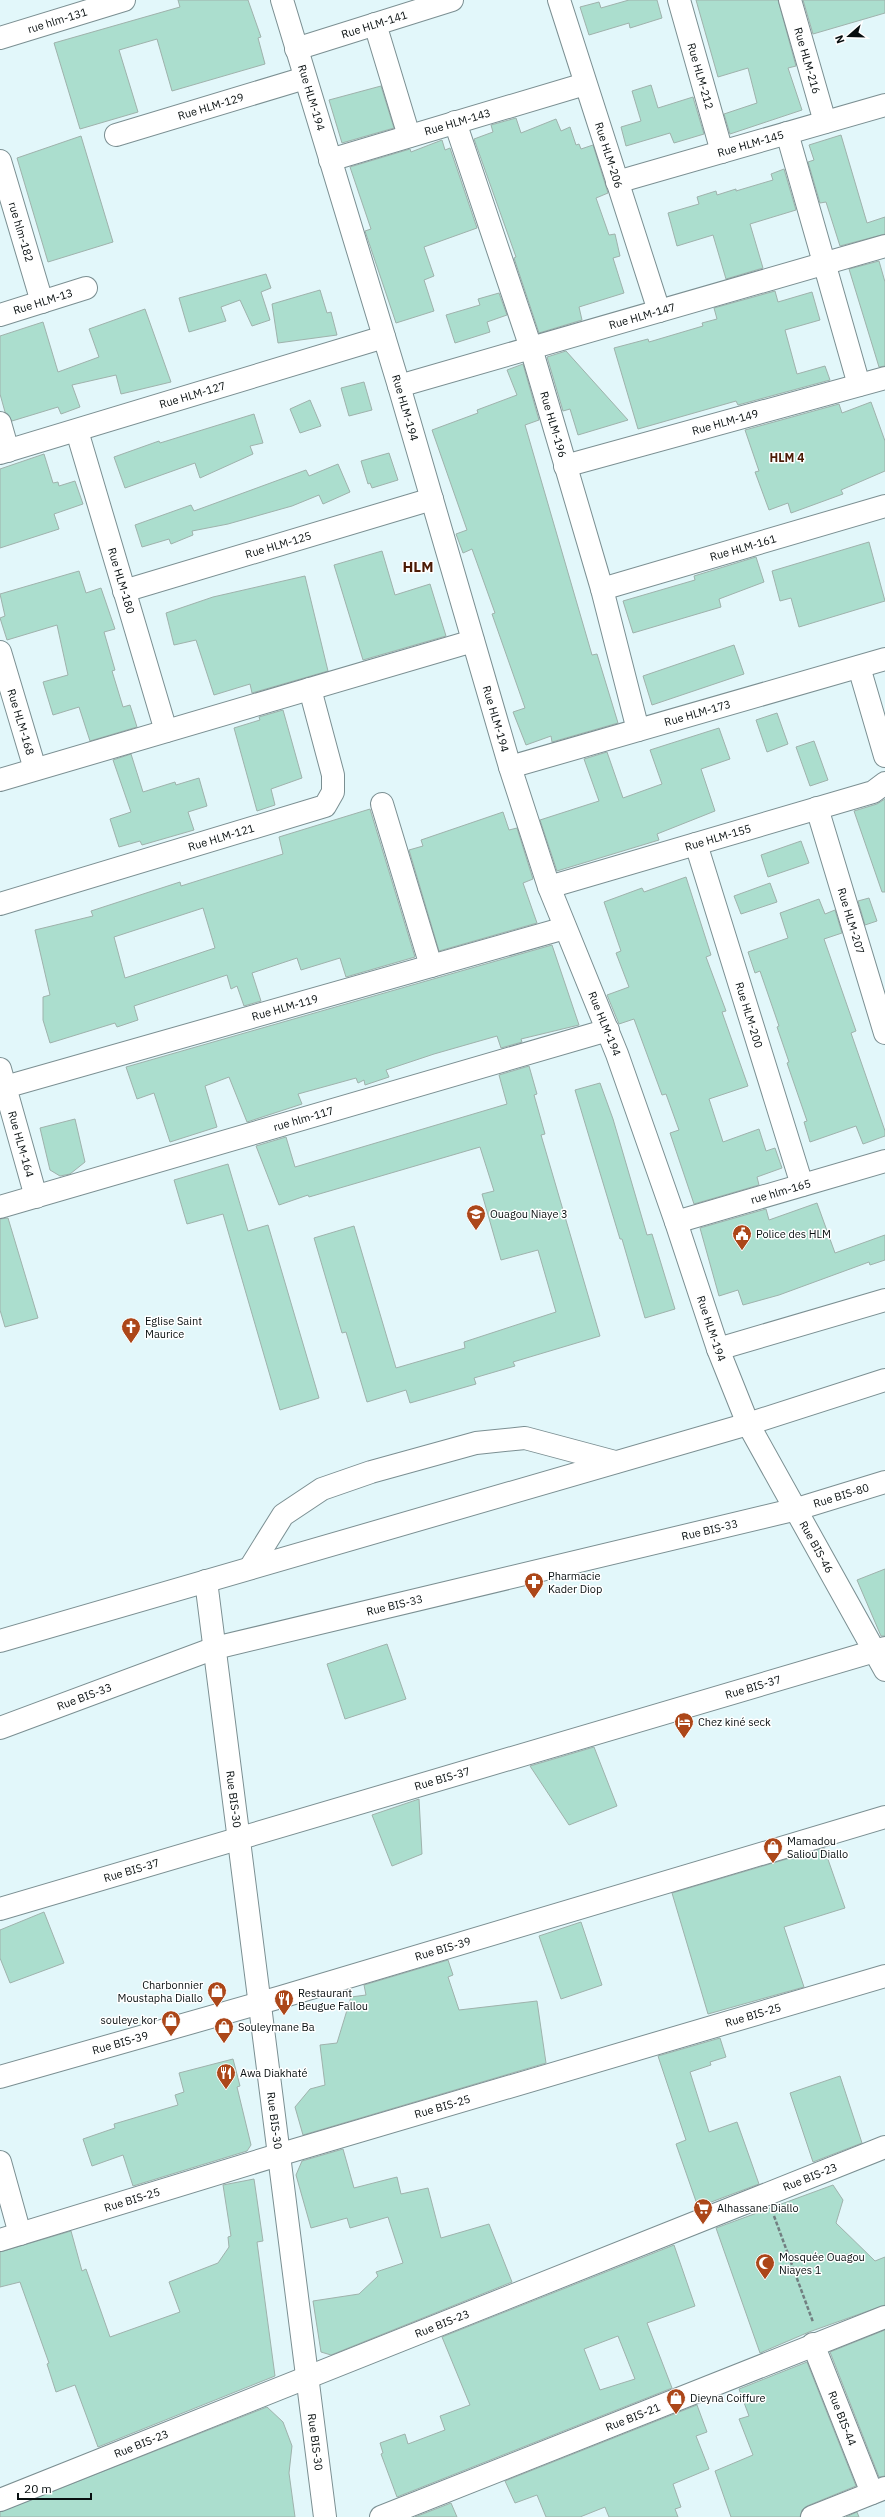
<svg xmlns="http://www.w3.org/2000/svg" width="885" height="2517" font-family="'IBM Plex Sans',sans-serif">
	<rect width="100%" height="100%" fill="#e2f7fa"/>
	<!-- building -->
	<g fill="#abdece" stroke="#9fb2ac" fill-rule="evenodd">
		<path d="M178 0H248L261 37 258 38 265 64 172 91 157 39 119 50 138 112 80 129 54 43 180 7Z"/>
		<path d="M629 0H657L662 18 630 28 629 23 589 35 580 7 599 2 601 8Z"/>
		<path d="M696 0H778L796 66 788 68 802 110 730 134 724 114 757 103 748 68 718 77Z"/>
		<path d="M803 0H885V13L813 34Z"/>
		<path d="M651 85 658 108 693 97 704 134 674 143 670 133 626 146 621 127 641 121 632 91Z"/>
		<path d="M381 86 394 128 342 143 329 100Z"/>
		<path d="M516 118 521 133 556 119 561 131 570 127 576 145 579 144 581 149 593 145 608 193 596 198 609 235 615 234 620 256 613 258 624 293 579 307 582 320 539 333 514 258 516 257 474 139 493 132 491 125Z"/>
		<path d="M841 135 867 223 885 217V234L840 246 826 202 820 203 808 162 814 160 809 145Z"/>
		<path d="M81 136 113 242 48 262 17 158Z"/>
		<path d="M442 140 445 150 450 148 477 228 424 247 434 276 424 280 434 311 396 323 365 231 371 229 350 167 410 149 411 152Z"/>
		<path d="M784 169 796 210 750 224 763 268 726 279 713 235 677 246 668 213 699 204 697 197 716 191 717 195 736 189V191L773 180 771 174Z"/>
		<path d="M879 261 885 282V366L879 367 849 269Z"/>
		<path d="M266 274 271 288 261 292 270 320 252 326 240 300 221 307 226 321 189 332 179 298Z"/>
		<path d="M320 290 327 313 331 312 337 335 278 343 272 304Z"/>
		<path d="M775 291 778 302 812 292 820 320 785 330 797 374 825 366 830 380 738 405 736 401 638 429 614 348 648 339 649 342 703 326 702 323 717 319 714 308Z"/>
		<path d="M499 293 507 315 487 322 490 332 455 343 446 315 480 305 478 299Z"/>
		<path d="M145 309 171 382 121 394 116 375 72 385 80 407 61 414 58 407 12 421 5 412 0 394V336L43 322 58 372 99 357 89 329Z"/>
		<path d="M566 351 628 420 578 435 570 409 563 411 547 357Z"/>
		<path d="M523 364 539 420 525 425 592 655 597 654 618 723 552 742 551 736 526 745 513 712 525 708 492 614 495 613 472 549 463 553 456 534 467 530 432 430 478 413 477 410 517 395 507 370Z"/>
		<path d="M364 382 372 410 349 416 341 388Z"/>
		<path d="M310 400 321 426 300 433 290 409Z"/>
		<path d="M871 402 885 441V471L841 490 843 494 791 513 788 503 769 510 755 472 759 471 745 430 839 404 842 413Z"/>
		<path d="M254 414 263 443 250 446 253 454 200 478 195 463 125 488 114 457 159 441 160 443Z"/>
		<path d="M389 453 398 480 372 488 370 483 368 484 361 461Z"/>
		<path d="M44 454 53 483 58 482 59 486 75 481 83 504 54 514 59 529 0 548V469Z"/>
		<path d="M338 464 350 492 323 504 319 495 292 506 228 524 192 531 193 535 171 544 169 539 142 547 135 525 191 505 194 511 306 470 309 476Z"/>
		<path d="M869 542 885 601 799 627 791 598 780 601 772 571Z"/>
		<path d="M382 551 395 595 430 584 446 636 363 660 334 565Z"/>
		<path d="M756 557 764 582 719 599 721 607 633 633 623 601 695 580 694 576Z"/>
		<path d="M79 571 86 593 101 588 115 629 104 632 115 670 112 671 123 707 130 705 137 727 90 741 79 707 53 715 43 682 68 675 57 625 7 640 0 618 5 616 0 594Z"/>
		<path d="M305 576 328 671 252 693 250 684 214 695 196 640 174 645 166 613 213 597Z"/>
		<path d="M734 645 744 674 652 705 643 676Z"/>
		<path d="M283 710 302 778 271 789 275 805 257 811 234 728 260 720 259 717Z"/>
		<path d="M777 713 788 744 767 752 756 720Z"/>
		<path d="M719 728 730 759 701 769 715 811 657 834 659 840 557 871 540 820 599 801 584 759 607 752 623 798 662 784 650 750Z"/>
		<path d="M814 741 828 780 810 786 796 747Z"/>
		<path d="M131 754 143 792 175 782 176 785 199 778 207 806 188 812 194 830 142 845 140 841 119 847 110 819 131 812 113 760Z"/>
		<path d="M885 799V892H882L854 811 877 804Z"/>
		<path d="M370 809 415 957 346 977 340 958 301 970 297 958 252 973 261 1001 244 1006 237 986 231 989 227 975 134 1006 138 1020 117 1027 115 1023 50 1043 43 1020V997L50 995 35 930 93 916 91 911 180 882 181 886 283 854 279 837ZM203 908 215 948 125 978 114 937Z"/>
		<path d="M503 812 509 830 517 828 533 879 523 883 537 923 439 951 409 850 423 846 421 840Z"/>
		<path d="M801 841 809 863 768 877 761 855Z"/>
		<path d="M686 877 711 955 706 957 726 1011 722 1012 748 1086 709 1099 723 1142 759 1129 766 1151 775 1148 782 1168 757 1177 759 1185 694 1204 670 1133 679 1130 666 1094 662 1095 634 1019 619 1024 607 995 629 987 616 953 621 951 604 902 642 888 644 892Z"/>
		<path d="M770 883 777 902 741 914 734 896Z"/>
		<path d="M869 898 877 921 865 925 858 901Z"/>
		<path d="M819 899 825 914 835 910 842 933 824 939 856 1031 851 1033 885 1131V1136L863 1144 856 1126 810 1142 804 1122 807 1121 787 1063 789 1062 777 1027 779 1026 760 971 755 973 748 952 788 938 780 913Z"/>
		<path d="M552 945 579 1025 521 1039 522 1042 501 1048 497 1036 434 1054 386 1070 389 1077 365 1085 364 1080 358 1083 356 1078 298 1094 302 1104 247 1122 229 1077 205 1086 217 1127 170 1142 154 1093 137 1099 126 1067Z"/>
		<path d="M529 1066 537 1094 534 1095 545 1134 541 1135 600 1336 513 1362 515 1366 474 1378 476 1384 410 1403 406 1390 367 1402 346 1332 342 1333 314 1238 354 1226 396 1368 465 1348 464 1342 556 1312 538 1250 501 1260 482 1194 494 1191 480 1147 309 1197 308 1195 279 1205 256 1146 286 1137 295 1167 507 1104 499 1075Z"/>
		<path d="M600 1083 613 1119 647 1235 652 1234 675 1309 645 1318 622 1239H620L575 1090Z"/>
		<path d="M75 1119 85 1162 70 1174 60 1176 50 1170 40 1128Z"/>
		<path d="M228 1164 248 1231 268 1225 319 1398 280 1410 223 1214 187 1224 174 1180Z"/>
		<path d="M817 1203 835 1253 885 1235V1260L870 1265 869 1262 779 1295 743 1305 738 1290 719 1296 700 1228 766 1209 769 1220Z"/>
		<path d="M8 1218 38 1318 5 1327 0 1310V1219Z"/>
		<path d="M885 1569V1636H881L857 1580Z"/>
		<path d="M387 1644 406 1699 345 1719 327 1664Z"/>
		<path d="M594 1747 617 1806 569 1825 530 1766Z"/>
		<path d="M419 1799 422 1854 392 1866 372 1815Z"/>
		<path d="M824 1848 845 1908 784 1927 804 1987 708 2014 672 1893Z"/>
		<path d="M44 1912 64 1963 10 1983 0 1958V1930Z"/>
		<path d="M581 1922 602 1985 561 1999 539 1936Z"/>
		<path d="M448 1960 453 1975 448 1977 459 2010 537 2001 546 2063 303 2135 295 2107 310 2089 325 2085 320 2045 337 2043 351 1997 366 1995 364 1985Z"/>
		<path d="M720 2038 726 2057 710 2062 711 2065 690 2072 709 2132 737 2122 759 2184 698 2207 676 2144 686 2140 658 2056Z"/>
		<path d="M233 2059 240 2086 237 2087 251 2145 247 2151 133 2186 123 2155 92 2166 83 2139 115 2128 114 2124 178 2105 175 2095 184 2092 179 2073Z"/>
		<path d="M840 2076 862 2143 813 2162 790 2093Z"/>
		<path d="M343 2149 354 2188 397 2177 401 2194 428 2188 441 2238 489 2224 512 2282 331 2355 321 2352 313 2301 359 2294 378 2276 376 2272 403 2263 388 2217 350 2228 347 2218 311 2228 296 2175 302 2161Z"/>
		<path d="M254 2179 263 2241 257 2242 275 2376 98 2447 75 2385 56 2392 47 2364 49 2363 20 2282 0 2287V2252L71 2231 82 2271 86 2269 110 2337 180 2312 169 2282 218 2263 229 2247 228 2237 231 2236 223 2185Z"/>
		<path d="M833 2185 843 2200 836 2223 875 2261 885 2257V2305L809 2332 760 2353 716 2228Z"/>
		<path d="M674 2245 695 2306 647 2323 672 2388 397 2497 381 2454 383 2453 380 2443 405 2434 408 2444 445 2430 440 2416 470 2405 442 2337ZM618 2336 635 2379 600 2390 584 2349Z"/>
		<path d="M885 2330V2476L879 2477 830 2352Z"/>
		<path d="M807 2362 856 2486 807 2506 802 2510 800 2517H731L715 2471 753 2455 739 2419 749 2416 739 2389Z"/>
		<path d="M697 2405 707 2432 696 2436 709 2469 673 2484 681 2507 675 2509 678 2517H609L605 2507 580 2517H546L537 2495 515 2503 505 2481Z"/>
		<path d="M267 2407 283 2422 292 2446 289 2473 295 2517H0V2512Z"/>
		<path d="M451 2503 457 2517H415Z"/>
		<path d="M857 2512 859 2517H846Z"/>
	</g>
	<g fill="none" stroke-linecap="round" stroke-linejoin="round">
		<!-- minor casing -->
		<g stroke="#7b8f92" stroke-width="24">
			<g id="minor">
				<path id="s1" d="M282 0 399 386 510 767 549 887 617 1054 676 1222 718 1349 748 1424 885 1670"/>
				<path id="s2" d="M559 0 659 311"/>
				<path id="s3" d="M679 0 722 152"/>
				<path id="s4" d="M790 0 825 122"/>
				<path d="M375 24 409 136"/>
				<path id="s5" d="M0 38 124 0"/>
				<path id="s6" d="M296 49 452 0"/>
				<path id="s7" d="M455 122 531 348 602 589 638 730"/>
				<path d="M787 133 859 385"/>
				<path id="s8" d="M116 135 305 78"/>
				<path id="s9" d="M330 160 585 84"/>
				<path id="s10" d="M0 161 42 302"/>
				<path id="s11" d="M617 182 885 105"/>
				<path id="s12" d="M0 315 86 288"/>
				<path id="s13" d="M399 386 885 246"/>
				<path d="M0 423 8 451"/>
				<path id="s14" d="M77 431 166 731"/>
				<path id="s15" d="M0 453 384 337"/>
				<path id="s16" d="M565 466 885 378"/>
				<path id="s17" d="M602 589 885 506"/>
				<path id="s18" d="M124 591 432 499"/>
				<path id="s19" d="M0 652 35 769"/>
				<path d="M859 667 885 756"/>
				<path id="s20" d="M510 767 885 659"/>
				<path d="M0 780 473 641"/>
				<path d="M382 804 431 966"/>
				<path id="s21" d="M817 808 885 1033"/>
				<path id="s22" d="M696 844 802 1185"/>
				<path id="s23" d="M549 887 873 792 885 783"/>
				<path id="s24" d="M0 904 325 806 333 792V775L310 689"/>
				<path id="s25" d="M0 1069 36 1197"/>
				<path id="s26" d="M5 1087 565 928"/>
				<path id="s27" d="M0 1207 608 1030"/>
				<path id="s28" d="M676 1222 885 1161"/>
				<path d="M718 1349 885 1300"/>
				<path d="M250 1568 283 1515 322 1489 371 1472 476 1443 525 1438 615 1462"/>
				<path id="s29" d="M206 1581 325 2517"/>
				<path d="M0 1641 748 1424 885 1380"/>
				<path id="s30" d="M0 1728 215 1648 797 1509 885 1482"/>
				<path id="s31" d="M0 1909 885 1648"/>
				<path id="s32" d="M0 2077 281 1997 885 1817"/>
				<path d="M0 2162 20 2234"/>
				<path id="s33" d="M0 2240 278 2155 885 1976"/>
				<path id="s34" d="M813 2344 872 2493"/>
				<path id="s35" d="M0 2500 885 2147"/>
				<path id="s36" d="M381 2517 885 2317"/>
				<path d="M812 2517 885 2488"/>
			</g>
		</g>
		<!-- path -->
		<path stroke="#727f81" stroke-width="2.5" stroke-dasharray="4 2" stroke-linecap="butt" d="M774 2216 813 2322"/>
		<!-- minor -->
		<use href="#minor" stroke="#fff" stroke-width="22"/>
	</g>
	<!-- icons -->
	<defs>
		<g id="school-pin" transform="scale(1)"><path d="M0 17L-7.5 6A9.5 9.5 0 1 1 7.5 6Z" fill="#ac4719" stroke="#fff"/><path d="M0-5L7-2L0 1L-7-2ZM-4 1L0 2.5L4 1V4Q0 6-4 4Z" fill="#fff"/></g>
		<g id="civic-pin" transform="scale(1)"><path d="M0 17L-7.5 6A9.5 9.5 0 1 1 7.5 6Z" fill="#ac4719" stroke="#fff"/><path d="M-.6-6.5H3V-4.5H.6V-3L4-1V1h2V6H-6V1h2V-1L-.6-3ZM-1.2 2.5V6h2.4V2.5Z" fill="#fff"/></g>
		<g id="church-pin" transform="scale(1)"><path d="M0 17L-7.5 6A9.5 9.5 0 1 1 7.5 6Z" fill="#ac4719" stroke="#fff"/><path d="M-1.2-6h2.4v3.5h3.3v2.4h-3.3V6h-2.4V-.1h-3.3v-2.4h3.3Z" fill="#fff"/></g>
		<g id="pharmacy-pin" transform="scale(1)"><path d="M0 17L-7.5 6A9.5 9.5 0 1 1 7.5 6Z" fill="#ac4719" stroke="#fff"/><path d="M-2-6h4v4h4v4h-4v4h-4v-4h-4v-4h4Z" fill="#fff"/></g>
		<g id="hotel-pin" transform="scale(1)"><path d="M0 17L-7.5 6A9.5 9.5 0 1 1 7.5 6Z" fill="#ac4719" stroke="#fff"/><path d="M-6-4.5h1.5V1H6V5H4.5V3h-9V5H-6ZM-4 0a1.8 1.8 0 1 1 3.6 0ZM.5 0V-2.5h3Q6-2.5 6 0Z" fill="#fff"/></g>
		<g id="shop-pin" transform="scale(1)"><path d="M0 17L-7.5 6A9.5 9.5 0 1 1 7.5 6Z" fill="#ac4719" stroke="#fff"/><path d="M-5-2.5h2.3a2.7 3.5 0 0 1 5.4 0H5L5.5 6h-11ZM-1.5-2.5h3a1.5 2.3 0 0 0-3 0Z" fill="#fff"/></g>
		<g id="restaurant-pin" transform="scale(1)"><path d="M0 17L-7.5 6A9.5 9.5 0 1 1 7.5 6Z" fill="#ac4719" stroke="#fff"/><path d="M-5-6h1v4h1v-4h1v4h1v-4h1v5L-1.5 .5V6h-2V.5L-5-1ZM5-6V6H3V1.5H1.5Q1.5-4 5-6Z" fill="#fff"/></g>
		<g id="supermarket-pin" transform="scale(1)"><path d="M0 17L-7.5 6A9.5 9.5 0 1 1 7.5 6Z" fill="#ac4719" stroke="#fff"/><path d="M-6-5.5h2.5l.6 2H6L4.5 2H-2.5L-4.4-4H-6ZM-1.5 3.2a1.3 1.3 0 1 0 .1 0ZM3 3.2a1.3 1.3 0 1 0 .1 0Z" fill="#fff"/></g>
		<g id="mosque-pin" transform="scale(1)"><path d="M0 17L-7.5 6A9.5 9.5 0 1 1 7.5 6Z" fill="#ac4719" stroke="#fff"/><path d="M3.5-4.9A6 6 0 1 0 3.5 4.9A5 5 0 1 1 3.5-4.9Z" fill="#fff"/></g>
	</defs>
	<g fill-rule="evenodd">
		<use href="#school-pin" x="476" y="1214"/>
		<use href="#civic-pin" x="742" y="1234"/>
		<use href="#church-pin" x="131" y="1327"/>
		<use href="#pharmacy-pin" x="534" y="1582"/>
		<use href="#hotel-pin" x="684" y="1722"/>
		<use href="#shop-pin" x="773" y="1847"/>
		<use href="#shop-pin" x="217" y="1991"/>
		<use href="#restaurant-pin" x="284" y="1999"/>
		<use href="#shop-pin" x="171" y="2020"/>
		<use href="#shop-pin" x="224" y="2027"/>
		<use href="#restaurant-pin" x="226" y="2073"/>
		<use href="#supermarket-pin" x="703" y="2208"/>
		<use href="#mosque-pin" x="765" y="2263"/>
		<use href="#shop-pin" x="676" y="2398"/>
	</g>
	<g text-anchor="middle" stroke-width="3" stroke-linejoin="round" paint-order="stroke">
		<!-- street labels -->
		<g font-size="11" fill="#080f10" stroke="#fff">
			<text dy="4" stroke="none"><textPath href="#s5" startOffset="60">rue hlm-131</textPath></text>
			<text dy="4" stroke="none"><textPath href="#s6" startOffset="82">Rue HLM-141</textPath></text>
			<text dy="4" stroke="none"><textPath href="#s4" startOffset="63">Rue HLM-216</textPath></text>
			<text dy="4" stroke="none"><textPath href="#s3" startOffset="79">Rue HLM-212</textPath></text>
			<text dy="4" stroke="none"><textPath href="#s1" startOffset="102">Rue HLM-194</textPath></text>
			<text dy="4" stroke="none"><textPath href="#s8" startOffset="99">Rue HLM-129</textPath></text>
			<text dy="4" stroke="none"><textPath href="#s9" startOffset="133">Rue HLM-143</textPath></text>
			<text dy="4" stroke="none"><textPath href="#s11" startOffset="139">Rue HLM-145</textPath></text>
			<text dy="4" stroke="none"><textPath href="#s2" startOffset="163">Rue HLM-206</textPath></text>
			<text dy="4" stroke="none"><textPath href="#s10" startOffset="74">rue hlm-182</textPath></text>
			<text dy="4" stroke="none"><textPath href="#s12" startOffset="45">Rue HLM-13</textPath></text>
			<text dy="4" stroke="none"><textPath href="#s13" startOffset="253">Rue HLM-147</textPath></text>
			<text dy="4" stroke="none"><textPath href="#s15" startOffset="201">Rue HLM-127</textPath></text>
			<text dy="4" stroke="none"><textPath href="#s1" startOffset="426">Rue HLM-194</textPath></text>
			<text dy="4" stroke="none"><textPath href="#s16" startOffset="166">Rue HLM-149</textPath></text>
			<text dy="4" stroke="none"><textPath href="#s7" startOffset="318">Rue HLM-196</textPath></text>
			<text dy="4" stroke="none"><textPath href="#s18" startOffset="161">Rue HLM-125</textPath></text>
			<text dy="4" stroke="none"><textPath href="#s17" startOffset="147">Rue HLM-161</textPath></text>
			<text dy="4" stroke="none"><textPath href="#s14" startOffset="156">Rue HLM-180</textPath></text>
			<text dy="4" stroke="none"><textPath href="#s20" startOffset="195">Rue HLM-173</textPath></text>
			<text dy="4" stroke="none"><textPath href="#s1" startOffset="750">Rue HLM-194</textPath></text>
			<text dy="4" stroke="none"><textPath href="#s19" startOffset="73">Rue HLM-168</textPath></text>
			<text dy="4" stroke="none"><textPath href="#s23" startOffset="176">Rue HLM-155</textPath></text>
			<text dy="4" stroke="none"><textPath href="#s24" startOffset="231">Rue HLM-121</textPath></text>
			<text dy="4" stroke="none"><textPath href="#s21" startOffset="118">Rue HLM-207</textPath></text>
			<text dy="4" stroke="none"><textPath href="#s26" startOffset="291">Rue HLM-119</textPath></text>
			<text dy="4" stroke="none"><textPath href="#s22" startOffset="179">Rue HLM-200</textPath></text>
			<text dy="4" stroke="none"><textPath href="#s1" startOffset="1074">Rue HLM-194</textPath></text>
			<text dy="4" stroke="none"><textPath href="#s27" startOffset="316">rue hlm-117</textPath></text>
			<text dy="4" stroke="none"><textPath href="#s25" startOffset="78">Rue HLM-164</textPath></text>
			<text dy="4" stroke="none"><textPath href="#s28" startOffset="109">rue hlm-165</textPath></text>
			<text dy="4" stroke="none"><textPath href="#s1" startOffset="1397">Rue HLM-194</textPath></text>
			<text dy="4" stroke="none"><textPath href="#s30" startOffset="874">Rue BIS-80</textPath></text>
			<text dy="4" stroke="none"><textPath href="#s30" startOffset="738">Rue BIS-33</textPath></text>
			<text dy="4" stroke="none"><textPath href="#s1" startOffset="1640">Rue BIS-46</textPath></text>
			<text dy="4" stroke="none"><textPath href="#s30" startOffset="414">Rue BIS-33</textPath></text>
			<text dy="4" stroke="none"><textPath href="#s31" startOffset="785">Rue BIS-37</textPath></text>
			<text dy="4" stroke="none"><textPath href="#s30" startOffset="90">Rue BIS-33</textPath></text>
			<text dy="4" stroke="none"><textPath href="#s31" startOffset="461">Rue BIS-37</textPath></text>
			<text dy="4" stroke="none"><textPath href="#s29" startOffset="220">Rue BIS-30</textPath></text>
			<text dy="4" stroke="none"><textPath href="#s31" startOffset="137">Rue BIS-37</textPath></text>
			<text dy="4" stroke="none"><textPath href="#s32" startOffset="461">Rue BIS-39</textPath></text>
			<text dy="4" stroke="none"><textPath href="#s33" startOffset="786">Rue BIS-25</textPath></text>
			<text dy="4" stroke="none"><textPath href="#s32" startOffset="125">Rue BIS-39</textPath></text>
			<text dy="4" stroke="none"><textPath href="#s33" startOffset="462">Rue BIS-25</textPath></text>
			<text dy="4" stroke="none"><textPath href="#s29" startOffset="544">Rue BIS-30</textPath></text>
			<text dy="4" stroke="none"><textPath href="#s35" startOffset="872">Rue BIS-23</textPath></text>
			<text dy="4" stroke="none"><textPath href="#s33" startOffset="138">Rue BIS-25</textPath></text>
			<text dy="4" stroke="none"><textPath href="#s35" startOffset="476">Rue BIS-23</textPath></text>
			<text dy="4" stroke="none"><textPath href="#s36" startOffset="271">Rue BIS-21</textPath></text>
			<text dy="4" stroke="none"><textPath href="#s34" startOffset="80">Rue BIS-44</textPath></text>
			<text dy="4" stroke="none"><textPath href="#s29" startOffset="868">Rue BIS-30</textPath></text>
			<text dy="4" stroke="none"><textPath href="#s35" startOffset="152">Rue BIS-23</textPath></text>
		</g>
		<!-- poi labels -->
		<g font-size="11" fill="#080f10" stroke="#fff" text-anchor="start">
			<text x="490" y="1218">Ouagou Niaye 3</text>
			<text x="756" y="1238">Police des HLM</text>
			<text x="145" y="1325">Eglise Saint<tspan x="145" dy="13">Maurice</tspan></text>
			<text x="548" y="1580">Pharmacie<tspan x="548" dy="13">Kader Diop</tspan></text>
			<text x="698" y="1726">Chez kiné seck</text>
			<text x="787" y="1845">Mamadou<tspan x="787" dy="13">Saliou Diallo</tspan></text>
			<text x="203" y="1989" text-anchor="end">Charbonnier<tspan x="203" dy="13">Moustapha Diallo</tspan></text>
			<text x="298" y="1997">Restaurant<tspan x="298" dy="13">Beugue Fallou</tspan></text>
			<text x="157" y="2024" text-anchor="end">souleye kor</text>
			<text x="238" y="2031">Souleymane Ba</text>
			<text x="240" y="2077">Awa Diakhaté</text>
			<text x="717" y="2212">Alhassane Diallo</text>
			<text x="779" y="2261">Mosquée Ouagou<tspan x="779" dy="13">Niayes 1</tspan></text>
			<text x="690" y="2402">Dieyna Coiffure</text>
		</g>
		<!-- neighbourhood labels -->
		<g font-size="12" font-weight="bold" fill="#4c1c06" stroke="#fff">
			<text x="787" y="462">HLM 4</text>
		</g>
		<!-- district labels -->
		<g font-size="15" font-weight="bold" fill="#4c1c06" stroke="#fff">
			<text x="418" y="572">HLM</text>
		</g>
	</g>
	<!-- north arrow -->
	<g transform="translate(849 36) rotate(250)" stroke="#ffffff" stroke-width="3" paint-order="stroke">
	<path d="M0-3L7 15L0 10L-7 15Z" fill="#080f10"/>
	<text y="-6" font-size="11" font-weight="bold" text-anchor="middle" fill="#080f10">N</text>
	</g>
	<!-- scale -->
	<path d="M18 2493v6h73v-6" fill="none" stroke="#080f10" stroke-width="2"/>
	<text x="24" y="2493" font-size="12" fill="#080f10" stroke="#ffffff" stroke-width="3" paint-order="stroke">20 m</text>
</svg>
